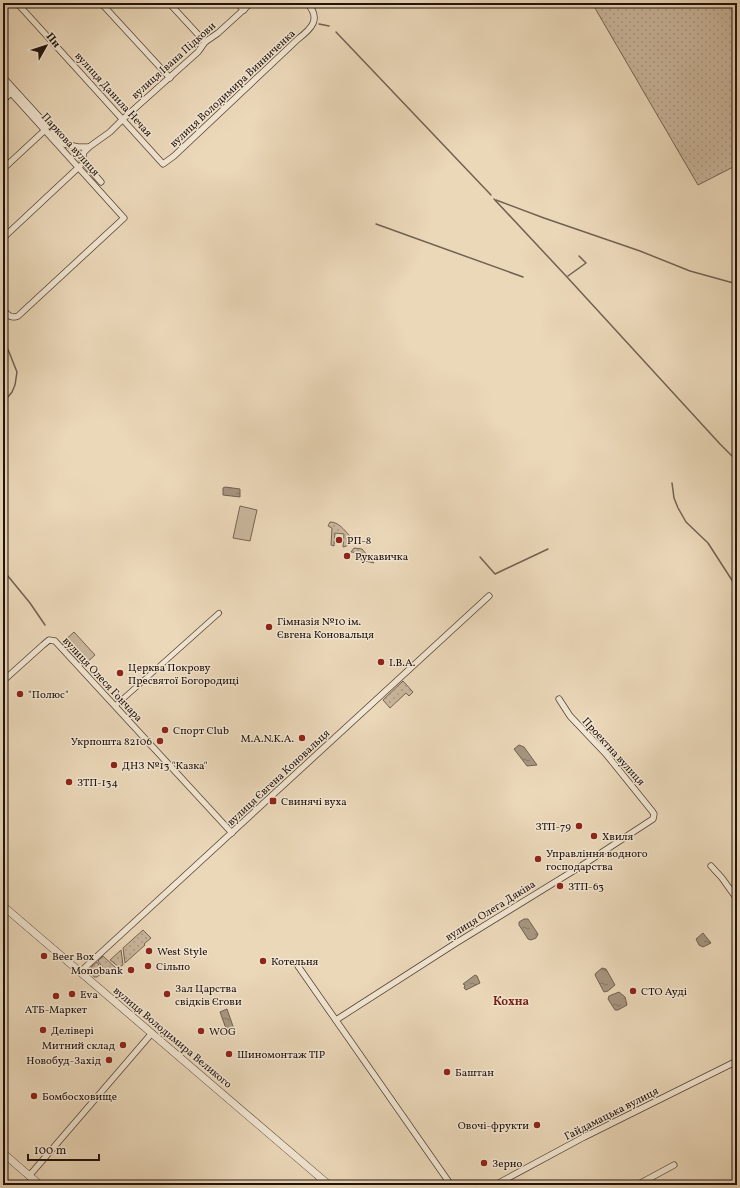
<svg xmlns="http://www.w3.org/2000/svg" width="740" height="1188" font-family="Vollkorn,serif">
	<defs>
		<pattern id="grass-dots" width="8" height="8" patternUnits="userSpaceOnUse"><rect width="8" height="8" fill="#c9b69c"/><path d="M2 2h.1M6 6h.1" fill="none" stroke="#ac9b85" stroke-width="1.8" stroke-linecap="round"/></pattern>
		<pattern id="water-ripples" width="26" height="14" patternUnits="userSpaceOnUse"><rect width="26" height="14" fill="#a6957f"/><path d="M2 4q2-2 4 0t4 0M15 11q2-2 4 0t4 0" fill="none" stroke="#877866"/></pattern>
	</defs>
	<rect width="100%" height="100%" fill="#ebd8b9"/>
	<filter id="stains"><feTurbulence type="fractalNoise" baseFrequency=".005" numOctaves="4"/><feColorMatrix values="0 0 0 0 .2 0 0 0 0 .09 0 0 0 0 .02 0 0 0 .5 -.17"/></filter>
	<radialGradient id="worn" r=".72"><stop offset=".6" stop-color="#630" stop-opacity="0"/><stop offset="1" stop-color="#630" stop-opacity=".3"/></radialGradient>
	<!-- grass -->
	<g fill="url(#grass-dots)" stroke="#756454">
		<path d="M592 3H737V165L698 185Z"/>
		<path d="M330 522C339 522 344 530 350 536 349 542 350 546 343 547L344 534 335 533 334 546 331 545 332 528 328 526Z"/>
		<path d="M354 548 362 549 374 563 361 560 362 553 351 552Z"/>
		<path d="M403 681 413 692 409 696 406 693 390 708 383 700Z"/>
		<path d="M143 930 151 938 144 944 145 945 125 963 123 948Z"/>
		<path d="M121 950 123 965 119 967 110 960Z"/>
		<path d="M103 956 116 968 105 971 98 961Z"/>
		<path d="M97 962 103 972 97 977H94L90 971 92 966Z"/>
	</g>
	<!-- pitch -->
	<g fill="#c9b69c" stroke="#756454">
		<path d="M240 506 257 510 250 541 233 538Z"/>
		<path d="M74 632 95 655 83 666 62 643Z"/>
	</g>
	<!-- water -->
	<g fill="url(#water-ripples)" stroke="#716151">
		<path d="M225 487 240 489V497L223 495V488Z"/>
		<path d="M519 745 524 747 537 765 527 766 514 749Z"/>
		<path d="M524 919H528L538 934 536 938 531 940 528 939 519 925V922Z"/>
		<path d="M703 933 711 943 703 947 699 945 696 939Z"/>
		<path d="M602 968 606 969 615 985 608 991 604 992 595 975 596 973Z"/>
		<path d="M475 975 477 976 480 983 466 990 464 988 465 985 463 984Z"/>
		<path d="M619 992 625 997 627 1005 618 1010H615L608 999 609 996Z"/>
		<path d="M227 1009 235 1032 228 1034 220 1012Z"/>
	</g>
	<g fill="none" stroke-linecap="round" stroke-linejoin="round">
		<!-- stream -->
		<g stroke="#716151" stroke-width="1.5">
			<path d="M319 24 329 26"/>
			<path d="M336 32 491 195"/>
			<path d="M494 199 567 277 720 444 737 461"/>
			<path d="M496 200 544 218 640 251 690 271 737 284"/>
			<path d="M376 224 523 277"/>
			<path d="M568 276 586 263 579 256"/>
			<path d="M3 337 17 372 15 385 12 392 3 403"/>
			<path d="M672 483 674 498 678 508 686 522 708 543 737 588"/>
			<path d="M480 557 495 574 548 549"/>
			<path d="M3 570 30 603 45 625"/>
		</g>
		<!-- pedestrian casing -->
		<g stroke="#544438" stroke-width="6">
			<path id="pedestrian" d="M115 706 219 613"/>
		</g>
		<!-- minor casing -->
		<g stroke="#544438" stroke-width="7">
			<g id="minor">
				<path d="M17 3 163 164 174 156 298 39C311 29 322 19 307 3"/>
				<path d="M101 3 170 78"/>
				<path d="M169 3 205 42"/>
				<path d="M237 3 244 10"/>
				<path d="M3 77 64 144 78 147H89L84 152 82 160 101 182"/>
				<path d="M3 84 124 218 18 316C11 319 8 315 3 310"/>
				<path d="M3 100 11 93"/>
				<path d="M89 147 110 132 123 119 198 52 205 42 218 33 251 3"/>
				<path d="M3 169 45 130 46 127"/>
				<path d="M3 238 80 166"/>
				<path d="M3 681 43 645 49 640 55 641 232 833"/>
				<path d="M711 866 722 878 737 899"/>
				<path d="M298 966 451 1185"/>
				<path d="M80 972 489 596"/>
				<path d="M336 1020 456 943 578 868 653 819 654 814 652 811 606 754 570 716 559 699"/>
				<path d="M29 1176 152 1033"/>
				<path d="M495 1185 584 1137 737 1061"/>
				<path d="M637 1185 674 1165"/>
			</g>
		</g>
		<!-- tertiary casing -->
		<g stroke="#544438" stroke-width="8">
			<g id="tertiary">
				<path d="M3 906 329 1185"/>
				<path d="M3 1153 40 1185"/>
			</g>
		</g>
		<!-- pedestrian -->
		<use href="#pedestrian" stroke="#f2e6d2" stroke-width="4.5"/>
		<!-- minor -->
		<use href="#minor" stroke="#f2e6d2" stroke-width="5.5"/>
		<!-- tertiary -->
		<use href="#tertiary" stroke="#f2e6d2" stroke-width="7"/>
	</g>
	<!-- markers -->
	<g fill="#8f2418" stroke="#f2e6d2" stroke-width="1.5">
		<circle cx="339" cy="540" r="4"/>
		<circle cx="347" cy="556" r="4"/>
		<circle cx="269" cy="627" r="4"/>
		<circle cx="381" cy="662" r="4"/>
		<circle cx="120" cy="673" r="4"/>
		<circle cx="20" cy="694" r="4"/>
		<circle cx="165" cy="730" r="4"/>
		<circle cx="302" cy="738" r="4"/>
		<circle cx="160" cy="741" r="4"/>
		<circle cx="114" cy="765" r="4"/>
		<circle cx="69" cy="782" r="4"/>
		<rect x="269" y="797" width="8" height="8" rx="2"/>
		<circle cx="579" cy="826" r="4"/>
		<circle cx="594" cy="836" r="4"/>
		<circle cx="538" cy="859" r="4"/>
		<circle cx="560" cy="886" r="4"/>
		<circle cx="149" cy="951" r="4"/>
		<circle cx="44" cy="956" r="4"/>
		<circle cx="263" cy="961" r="4"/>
		<circle cx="148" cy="966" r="4"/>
		<circle cx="131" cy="970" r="4"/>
		<circle cx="633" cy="991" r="4"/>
		<circle cx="72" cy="994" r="4"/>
		<circle cx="167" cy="994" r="4"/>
		<circle cx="56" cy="996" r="4"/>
		<circle cx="43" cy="1030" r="4"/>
		<circle cx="201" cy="1031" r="4"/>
		<circle cx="123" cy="1045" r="4"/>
		<circle cx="229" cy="1054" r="4"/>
		<circle cx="109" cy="1060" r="4"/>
		<circle cx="447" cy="1072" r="4"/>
		<circle cx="34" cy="1096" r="4"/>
		<circle cx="537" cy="1125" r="4"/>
		<circle cx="484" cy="1163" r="4"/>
	</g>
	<g text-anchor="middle" stroke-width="3" stroke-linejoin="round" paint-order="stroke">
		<!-- street labels -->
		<g font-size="11" fill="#21120d" stroke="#f2e6d2">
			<text transform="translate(173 60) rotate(-42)" y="4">вулиця Івана Підкови</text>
			<text transform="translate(232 88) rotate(-43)" y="4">вулиця Володимира Винниченка</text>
			<text transform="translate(114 94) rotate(48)" y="4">вулиця Данила Нечая</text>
			<text transform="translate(71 144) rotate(48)" y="4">Паркова вулиця</text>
			<text transform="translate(103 679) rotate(47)" y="4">вулиця Олеся Гончара</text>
			<text transform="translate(614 751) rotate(48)" y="4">Проектна вулиця</text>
			<text transform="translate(278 777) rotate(-43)" y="4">вулиця Євгена Коновальця</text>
			<text transform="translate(490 910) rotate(-32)" y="4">вулиця Олега Дяківа</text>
			<text transform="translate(173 1037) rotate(40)" y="4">вулиця Володимира Великого</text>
			<text transform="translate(611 1113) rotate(-27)" y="4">Гайдамацька вулиця</text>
		</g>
		<!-- poi labels -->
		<g font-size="11" fill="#21120d" stroke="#f2e6d2" text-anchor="start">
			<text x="347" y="544">РП-8</text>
			<text x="355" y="560">Рукавичка</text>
			<text x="277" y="625">Гімназія №10 ім.<tspan x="277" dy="13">Євгена Коновальця</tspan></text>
			<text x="389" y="666">І.В.А.</text>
			<text x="128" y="671">Церква Покрову<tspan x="128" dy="13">Пресвятої Богородиці</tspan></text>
			<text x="28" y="698">"Полюс"</text>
			<text x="173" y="734">Спорт Club</text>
			<text x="294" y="742" text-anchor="end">M.A.N.K.A.</text>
			<text x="152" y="745" text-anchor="end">Укрпошта 82106</text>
			<text x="122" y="769">ДНЗ №13 "Казка"</text>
			<text x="77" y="786">ЗТП-134</text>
			<text x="281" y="805">Свинячі вуха</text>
			<text x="571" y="830" text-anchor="end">ЗТП-79</text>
			<text x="602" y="840">Хвиля</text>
			<text x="546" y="857">Управління водного<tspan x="546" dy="13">господарства</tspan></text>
			<text x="568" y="890">ЗТП-63</text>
			<text x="157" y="955">West Style</text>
			<text x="52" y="960">Beer Box</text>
			<text x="271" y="965">Котельня</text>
			<text x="156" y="970">Сільпо</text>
			<text x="123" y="974" text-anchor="end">Monobank</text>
			<text x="175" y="992">Зал Царства<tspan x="175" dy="13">свідків Єгови</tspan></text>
			<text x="641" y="995">СТО Ауді</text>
			<text x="80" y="998">Eva</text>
			<text x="56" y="1013" text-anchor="middle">АТБ-Маркет</text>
			<text x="51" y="1034">Делівері</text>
			<text x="209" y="1035">WOG</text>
			<text x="115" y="1049" text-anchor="end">Митний склад</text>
			<text x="237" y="1058">Шиномонтаж ТІР</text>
			<text x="101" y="1064" text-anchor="end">Новобуд-Захід</text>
			<text x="455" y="1076">Баштан</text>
			<text x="42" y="1100">Бомбосховище</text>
			<text x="529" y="1129" text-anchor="end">Овочі-фрукти</text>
			<text x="492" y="1167">Зерно</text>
		</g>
		<!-- neighbourhood labels -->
		<g font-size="12" font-weight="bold" fill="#7a1f14" stroke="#f2e6d2">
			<text x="511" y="1005">Кохна</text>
		</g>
	</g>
	<!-- margin -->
	<rect width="740" height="1188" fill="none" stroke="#ebd8b9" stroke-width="16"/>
	<rect x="4" y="4" width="732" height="1180" fill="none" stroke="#21120d" stroke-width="2"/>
	<rect x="8" y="8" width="724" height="1172" fill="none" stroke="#21120d"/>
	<!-- north arrow -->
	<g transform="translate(46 46) rotate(51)" stroke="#f2e6d2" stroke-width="3" paint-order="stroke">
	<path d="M0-3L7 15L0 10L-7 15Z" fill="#21120d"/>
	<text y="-6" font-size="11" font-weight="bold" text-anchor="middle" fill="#21120d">Пн</text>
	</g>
	<!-- scale -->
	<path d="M28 1154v6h71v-6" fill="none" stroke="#21120d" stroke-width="2"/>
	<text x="34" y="1154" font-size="12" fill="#21120d" stroke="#f2e6d2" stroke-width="3" paint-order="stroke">100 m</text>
	<rect width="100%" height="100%" filter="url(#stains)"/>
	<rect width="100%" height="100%" fill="url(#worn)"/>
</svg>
